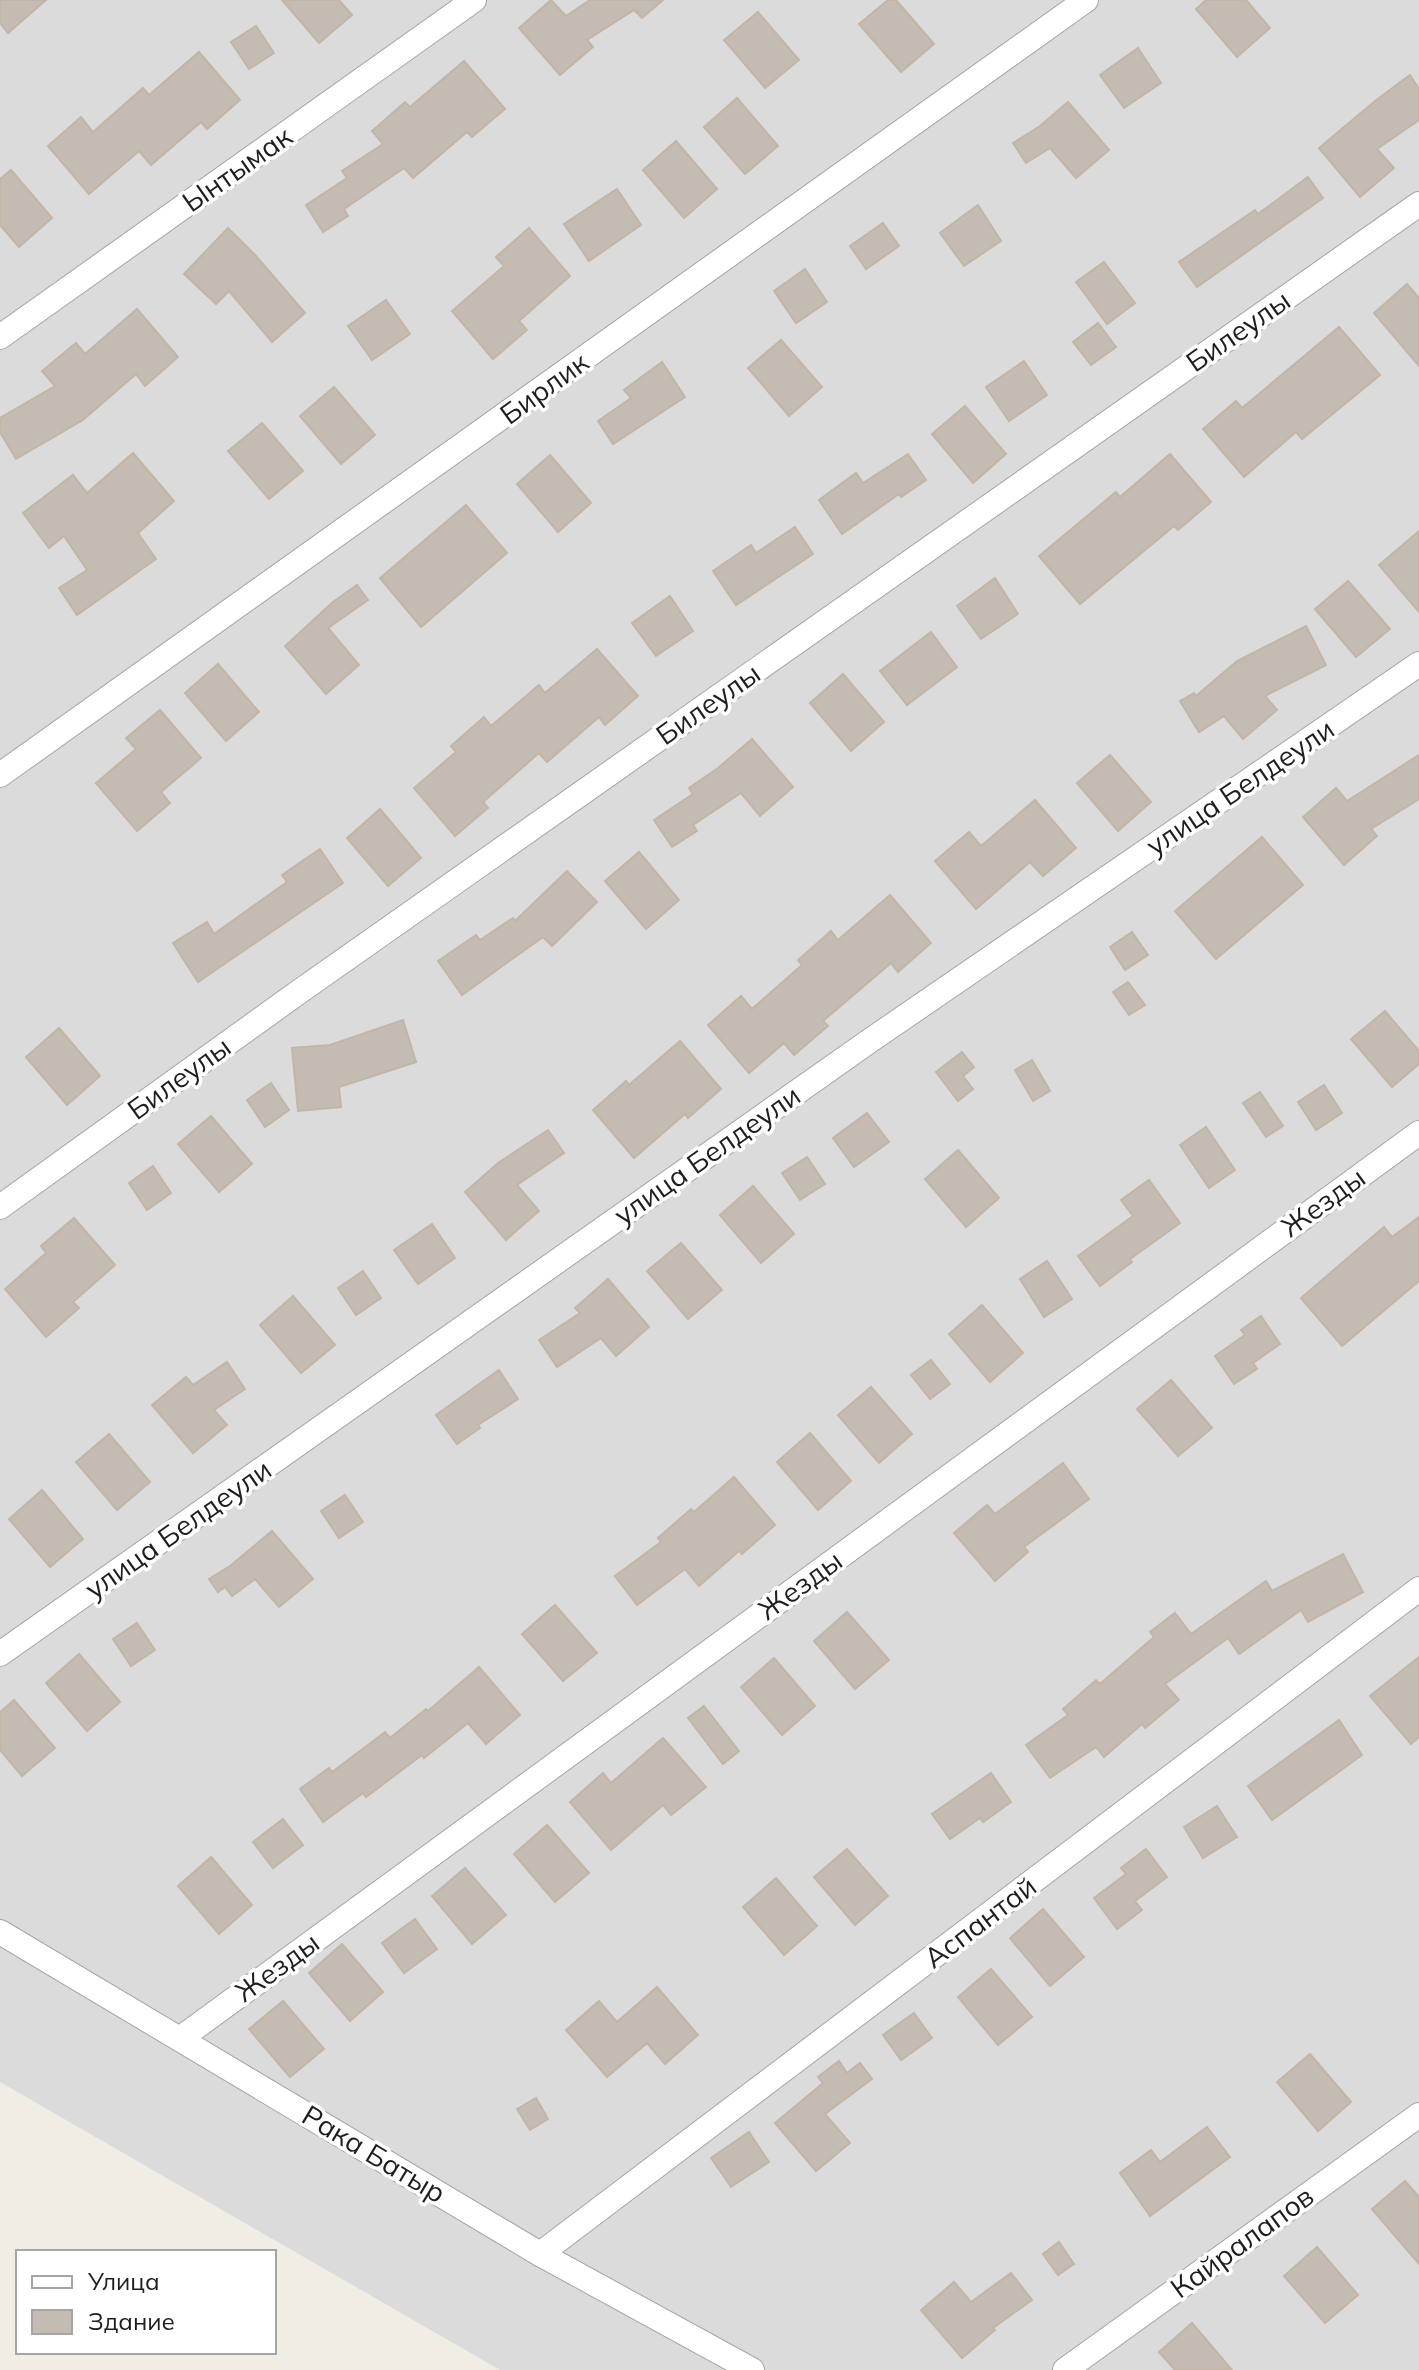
<svg xmlns="http://www.w3.org/2000/svg" width="1419" height="2370" font-family="Mulish,sans-serif">
	<rect width="100%" height="100%" fill="#f0ede4"/>
	<!-- residential -->
	<path fill="#dcdbdb" d="M0 0H1419V2370H500L0 2082Z"/>
	<!-- building -->
	<g fill="#c4bcb3" stroke="#c2b5a6" stroke-width="2">
		<path d="M0 0H46L8 33 0 23Z"/>
		<path d="M282 0H339L352 15 319 43Z"/>
		<path d="M551 0 566 16 590 0H663L642 18 634 10 587 40 593 47 560 75 519 28Z"/>
		<path d="M888 0H896L934 44 901 72 859 24Z"/>
		<path d="M1206 0H1246L1270 28 1237 57 1196 9Z"/>
		<path d="M758 12 799 60 765 88 724 40Z"/>
		<path d="M256 26 274 53 249 69 231 42Z"/>
		<path d="M1138 48 1161 83 1124 108 1100 75Z"/>
		<path d="M199 52 240 100 207 129 201 122 151 165 139 151 89 194 48 146 81 117 93 132 143 88 149 95Z"/>
		<path d="M464 61 505 109 472 137 467 132 413 178 404 168 344 209 348 216 323 232 306 205 347 178 342 171 383 144 372 131 405 102 410 107Z"/>
		<path d="M1410 75 1419 89V120L1377 149 1394 168 1360 197 1319 148 1375 101Z"/>
		<path d="M737 98 778 146 745 174 704 127Z"/>
		<path d="M1068 102 1109 150 1076 178 1050 148 1026 163 1013 143 1040 126Z"/>
		<path d="M676 141 717 189 684 218 643 170Z"/>
		<path d="M11 170 52 218 19 247 0 225V179Z"/>
		<path d="M1308 177 1323 198 1197 287 1179 262 1255 210 1258 214Z"/>
		<path d="M617 189 641 225 589 261 564 224Z"/>
		<path d="M978 205 1001 241 964 266 940 233Z"/>
		<path d="M883 223 899 246 866 269 850 246Z"/>
		<path d="M228 228 256 256 305 313 272 342 229 291 216 304 184 274Z"/>
		<path d="M529 228 570 276 519 321 527 330 493 359 452 311 504 266 496 257Z"/>
		<path d="M1104 262 1135 303 1107 324 1076 282Z"/>
		<path d="M805 269 827 302 796 323 774 291Z"/>
		<path d="M1407 284 1419 298V366L1374 313Z"/>
		<path d="M386 300 410 334 372 360 348 326Z"/>
		<path d="M137 309 178 357 145 386 136 374 83 420 16 459 0 432V418L55 386 42 371 76 343 85 354Z"/>
		<path d="M1098 323 1116 347 1091 365 1073 342Z"/>
		<path d="M1339 327 1380 375 1302 439 1296 432 1244 477 1203 429 1236 401 1242 408Z"/>
		<path d="M781 340 822 387 789 416 748 368Z"/>
		<path d="M1024 361 1047 395 1009 421 986 387Z"/>
		<path d="M662 362 685 397 613 444 598 421 631 398 624 390Z"/>
		<path d="M334 387 375 435 341 464 300 416Z"/>
		<path d="M965 406 1006 454 973 483 932 434Z"/>
		<path d="M262 423 303 471 269 499 228 451Z"/>
		<path d="M133 453 174 501 138 533 156 559 77 615 59 588 87 570 64 536 49 548 23 513 73 475 87 493Z"/>
		<path d="M908 454 926 480 901 497 899 494 842 534 819 500 856 473 863 483Z"/>
		<path d="M1170 454 1211 502 1178 530 1174 526 1080 604 1039 556 1116 492 1120 497Z"/>
		<path d="M550 455 591 503 558 532 517 484Z"/>
		<path d="M466 505 507 553 421 627 380 578Z"/>
		<path d="M795 527 813 554 736 605 713 571 751 545 756 553Z"/>
		<path d="M1419 531V612L1379 565Z"/>
		<path d="M995 578 1018 614 981 639 957 606Z"/>
		<path d="M1348 581 1390 629 1356 657 1315 609Z"/>
		<path d="M357 585 368 600 328 628 359 665 326 694 285 646 333 602Z"/>
		<path d="M670 596 693 631 656 656 632 623Z"/>
		<path d="M1306 626 1326 665 1265 696 1277 710 1243 739 1224 716 1199 732 1180 701 1194 693 1196 696 1237 661Z"/>
		<path d="M931 632 957 667 907 705 880 671Z"/>
		<path d="M597 649 638 696 605 725 599 717 547 762 539 753 483 802 488 808 455 836 414 788 456 752 451 746 484 717 491 726 539 685 545 693Z"/>
		<path d="M218 664 259 712 226 741 185 693Z"/>
		<path d="M843 674 884 722 851 751 810 703Z"/>
		<path d="M160 710 201 758 161 792 170 803 137 831 96 783 136 749 126 738Z"/>
		<path d="M752 739 793 787 760 816 741 793 693 825 697 831 672 847 654 820 693 794 689 788 718 768Z"/>
		<path d="M1110 755 1151 802 1118 831 1077 783Z"/>
		<path d="M1419 755V799L1371 829 1377 836 1344 865 1303 817 1336 788 1347 801Z"/>
		<path d="M1035 800 1076 848 1043 876 1030 862 976 909 935 861 969 832 981 846Z"/>
		<path d="M380 809 421 858 388 886 347 838Z"/>
		<path d="M1262 837 1303 885 1216 959 1175 911Z"/>
		<path d="M320 849 343 883 198 982 173 943 207 922 214 934 287 882 282 875Z"/>
		<path d="M639 852 679 900 646 929 605 881Z"/>
		<path d="M567 871 597 902 552 946 543 937 462 995 438 961 476 935 480 940 513 918 515 921Z"/>
		<path d="M890 895 931 943 898 972 891 963 823 1021 828 1026 794 1055 784 1043 749 1073 708 1025 741 996 752 1009 802 965 798 960 831 931 838 940Z"/>
		<path d="M1132 932 1148 955 1125 970 1110 947Z"/>
		<path d="M1128 982 1145 1005 1129 1015 1113 992Z"/>
		<path d="M1385 1011 1419 1051V1064L1392 1087 1351 1039Z"/>
		<path d="M403 1020 416 1062 339 1087 341 1107 298 1111 292 1048 330 1045Z"/>
		<path d="M59 1028 100 1076 67 1105 26 1057Z"/>
		<path d="M680 1041 721 1089 688 1118 685 1114 634 1158 593 1110 626 1081 629 1085Z"/>
		<path d="M962 1052 974 1067 963 1076 973 1089 958 1101 936 1072Z"/>
		<path d="M1032 1060 1050 1091 1033 1101 1015 1070Z"/>
		<path d="M271 1083 289 1110 265 1127 247 1100Z"/>
		<path d="M1324 1085 1342 1113 1316 1130 1298 1102Z"/>
		<path d="M1260 1092 1283 1126 1266 1137 1243 1103Z"/>
		<path d="M867 1113 889 1142 854 1167 833 1138Z"/>
		<path d="M211 1116 252 1164 219 1192 178 1144Z"/>
		<path d="M1206 1127 1235 1170 1209 1188 1180 1145Z"/>
		<path d="M548 1130 564 1153 517 1185 539 1211 506 1240 465 1192 498 1163Z"/>
		<path d="M958 1150 999 1198 966 1227 925 1179Z"/>
		<path d="M807 1157 825 1184 800 1200 782 1173Z"/>
		<path d="M153 1166 171 1193 147 1210 129 1183Z"/>
		<path d="M1149 1180 1180 1223 1130 1259 1132 1262 1100 1286 1078 1256 1133 1216 1121 1200Z"/>
		<path d="M753 1186 794 1234 761 1263 720 1215Z"/>
		<path d="M1419 1217V1281L1342 1346 1301 1298 1384 1227 1392 1237Z"/>
		<path d="M74 1218 115 1265 73 1302 79 1308 46 1337 5 1289 46 1253 41 1246Z"/>
		<path d="M432 1224 455 1258 418 1284 394 1250Z"/>
		<path d="M681 1243 722 1290 688 1319 647 1271Z"/>
		<path d="M1047 1261 1072 1299 1044 1317 1020 1279Z"/>
		<path d="M363 1271 381 1298 356 1315 338 1288Z"/>
		<path d="M608 1279 649 1327 616 1356 601 1338 557 1367 539 1340 580 1313 575 1308Z"/>
		<path d="M293 1296 335 1345 301 1373 260 1325Z"/>
		<path d="M982 1305 1023 1353 990 1382 949 1334Z"/>
		<path d="M1261 1316 1280 1344 1253 1363 1257 1369 1234 1384 1215 1356 1245 1335 1241 1330Z"/>
		<path d="M931 1360 950 1384 930 1399 911 1375Z"/>
		<path d="M227 1362 245 1389 214 1410 227 1425 193 1453 152 1405 186 1377 193 1385Z"/>
		<path d="M499 1370 518 1399 478 1425 480 1428 457 1444 436 1415Z"/>
		<path d="M1171 1380 1212 1428 1178 1456 1137 1409Z"/>
		<path d="M871 1387 912 1434 879 1463 838 1415Z"/>
		<path d="M810 1433 851 1481 818 1510 777 1462Z"/>
		<path d="M109 1434 150 1482 117 1510 76 1462Z"/>
		<path d="M1063 1463 1089 1499 1024 1547 1028 1552 995 1581 954 1533 987 1505 995 1514Z"/>
		<path d="M734 1477 775 1525 742 1554 739 1551 699 1586 685 1569 637 1605 615 1576 661 1542 658 1538 691 1509 694 1512Z"/>
		<path d="M42 1490 83 1539 50 1567 9 1519Z"/>
		<path d="M345 1495 363 1522 339 1538 321 1511Z"/>
		<path d="M272 1531 313 1579 279 1607 255 1579 232 1596 225 1587 218 1592 209 1579 230 1566Z"/>
		<path d="M1343 1554 1363 1592 1308 1622 1301 1610 1239 1654 1228 1638 1165 1684 1179 1700 1145 1728 1142 1724 1104 1757 1096 1747 1050 1778 1026 1745 1068 1715 1063 1709 1096 1680 1100 1684 1154 1637 1150 1632 1175 1613 1191 1634 1266 1581 1272 1591Z"/>
		<path d="M555 1605 597 1653 563 1681 522 1634Z"/>
		<path d="M847 1612 889 1660 855 1689 814 1641Z"/>
		<path d="M137 1623 155 1650 131 1666 113 1639Z"/>
		<path d="M79 1654 120 1702 87 1731 46 1683Z"/>
		<path d="M1419 1657V1737L1411 1744 1370 1696Z"/>
		<path d="M774 1658 815 1706 782 1735 741 1687Z"/>
		<path d="M479 1667 520 1715 486 1744 468 1723 424 1758 422 1755 366 1797 363 1793 323 1822 300 1789 329 1768 332 1772 385 1732 390 1738 426 1709 428 1711Z"/>
		<path d="M14 1700 55 1748 22 1776 0 1750V1712Z"/>
		<path d="M704 1706 739 1751 723 1764 688 1718Z"/>
		<path d="M1339 1720 1362 1755 1272 1820 1248 1786Z"/>
		<path d="M663 1738 706 1787 671 1815 663 1805 611 1850 570 1802 603 1773 611 1783Z"/>
		<path d="M991 1773 1011 1802 983 1822 980 1818 950 1839 932 1814Z"/>
		<path d="M1217 1806 1237 1837 1203 1858 1184 1827Z"/>
		<path d="M283 1819 303 1845 273 1868 253 1842Z"/>
		<path d="M547 1825 589 1873 555 1902 514 1854Z"/>
		<path d="M847 1849 888 1896 855 1925 814 1877Z"/>
		<path d="M1146 1849 1167 1877 1135 1901 1142 1910 1117 1929 1094 1898 1126 1874 1121 1868Z"/>
		<path d="M211 1857 252 1905 219 1934 178 1886Z"/>
		<path d="M465 1868 506 1915 472 1944 432 1896Z"/>
		<path d="M776 1878 817 1926 784 1955 743 1907Z"/>
		<path d="M1043 1909 1084 1957 1050 1986 1010 1938Z"/>
		<path d="M415 1919 437 1949 404 1973 382 1943Z"/>
		<path d="M342 1944 383 1992 350 2021 309 1973Z"/>
		<path d="M991 1969 1032 2017 998 2045 958 1997Z"/>
		<path d="M657 1987 698 2035 665 2064 647 2043 607 2077 566 2030 599 2001 617 2022Z"/>
		<path d="M283 2001 324 2049 290 2077 249 2029Z"/>
		<path d="M914 2013 932 2038 901 2060 883 2035Z"/>
		<path d="M1310 2054 1351 2102 1318 2131 1277 2082Z"/>
		<path d="M839 2061 847 2073 860 2063 872 2079 825 2114 850 2143 816 2171 775 2123 823 2083 818 2077Z"/>
		<path d="M536 2098 548 2119 530 2130 517 2109Z"/>
		<path d="M1207 2127 1230 2157 1150 2216 1120 2173 1151 2150 1160 2162Z"/>
		<path d="M749 2132 769 2162 731 2187 711 2158Z"/>
		<path d="M1405 2181 1419 2197V2264L1372 2209Z"/>
		<path d="M1059 2242 1074 2264 1058 2275 1043 2254Z"/>
		<path d="M1317 2247 1358 2295 1325 2323 1284 2276Z"/>
		<path d="M1011 2273 1032 2300 993 2328 995 2330 962 2358 921 2310 954 2282 971 2302Z"/>
		<path d="M1192 2323 1232 2370H1175L1159 2352Z"/>
	</g>
	<g fill="none" stroke-linecap="round" stroke-linejoin="round">
		<!-- minor casing -->
		<g stroke="#a5a5a5" stroke-width="26">
			<g id="minor">
				<path d="M0 337 474 0"/>
				<path d="M0 775 1086 0"/>
				<path d="M0 1207 296 994 1419 204"/>
				<path d="M0 1654 868 1042 1419 664"/>
				<path d="M0 1932 540 2254 752 2370"/>
				<path d="M181 2038 1419 1133"/>
				<path d="M540 2254 1419 1589"/>
				<path d="M1065 2370 1419 2115"/>
			</g>
		</g>
		<!-- minor -->
		<use href="#minor" stroke="#fff" stroke-width="24"/>
	</g>
	<g text-anchor="middle" stroke-width="7" stroke-linejoin="round" paint-order="stroke">
		<!-- street labels -->
		<g font-size="28" fill="#1e1e1e" stroke="#fff">
			<text transform="translate(237 169) rotate(-35)" y="10">Ынтымак</text>
			<text transform="translate(1238 331) rotate(-35)" y="10">Билеулы</text>
			<text transform="translate(544 388) rotate(-36)" y="10">Бирлик</text>
			<text transform="translate(708 704) rotate(-35)" y="10">Билеулы</text>
			<text transform="translate(1240 787) rotate(-34)" y="10">улица Белдеули</text>
			<text transform="translate(179 1078) rotate(-36)" y="10">Билеулы</text>
			<text transform="translate(707 1155) rotate(-35)" y="10">улица Белдеули</text>
			<text transform="translate(1323 1202) rotate(-36)" y="10">Жезды</text>
			<text transform="translate(178 1529) rotate(-35)" y="10">улица Белдеули</text>
			<text transform="translate(800 1585) rotate(-36)" y="10">Жезды</text>
			<text transform="translate(980 1922) rotate(-37)" y="10">Аспантай</text>
			<text transform="translate(277 1967) rotate(-36)" y="10">Жезды</text>
			<text transform="translate(374 2154) rotate(31)" y="10">Рака Батыр</text>
			<text transform="translate(1242 2242) rotate(-36)" y="10">Кайралапов</text>
		</g>
	</g>
	<!-- legend -->
	<rect x="16" y="2250" width="260" height="104" fill="#ffffff" stroke="#a5a5a5" stroke-width="2"/>
	<rect x="32" y="2276" width="40" height="12" fill="#ffffff" stroke="#a5a5a5" stroke-width="2"/>
	<text x="88" y="2290" font-size="24" fill="#1e1e1e">Улица</text>
	<rect x="32" y="2310" width="40" height="24" fill="#c4bcb3" stroke="#a5a5a5" stroke-width="2"/>
	<text x="88" y="2330" font-size="24" fill="#1e1e1e">Здание</text>
</svg>
